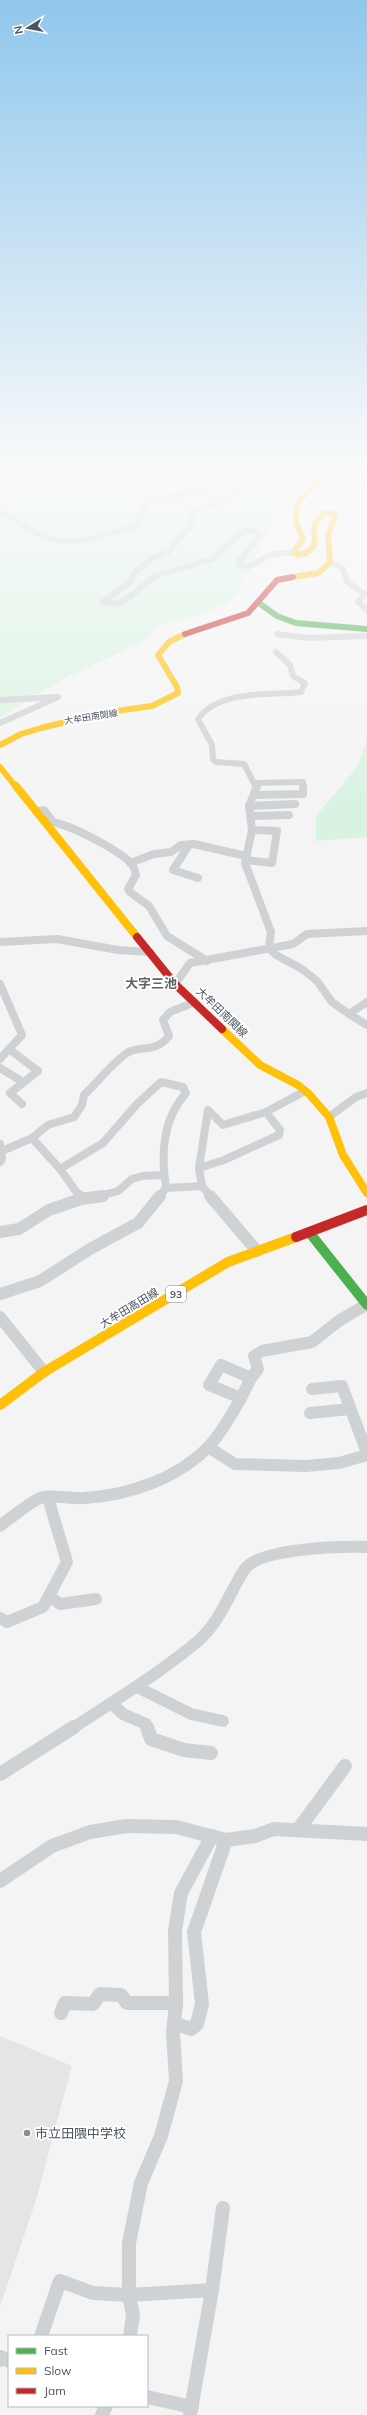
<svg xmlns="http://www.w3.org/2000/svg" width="367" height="2415" font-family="Mulish,'Noto Sans JP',sans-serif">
	<rect width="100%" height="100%" fill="#f4f4f4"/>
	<!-- education -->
	<path fill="#e5e5e6" d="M0 2036 72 2066 36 2200 0 2307Z"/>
	<!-- green -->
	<g fill="#d8f3e2">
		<path d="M0 471H367V482L296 475 283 493 276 515 240 590 230 602 202 614 169 622 156 629 143 642 67 677 0 717Z"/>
		<path d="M367 738V837L316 841V816L358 766Z"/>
	</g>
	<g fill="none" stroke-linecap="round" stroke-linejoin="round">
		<!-- street-far3 -->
		<g stroke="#cfd2d4" stroke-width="6">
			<path d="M234 471 243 483C240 497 204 508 191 514L190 528 177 540 170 551 151 559 135 572 129 583 103 602 117 604 131 596 155 576 212 559 245 530 258 532 259 536 238 563C250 573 262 556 274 554 280 553 288 553 294 553"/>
			<path d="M0 512C12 516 19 522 29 529 55 546 79 543 108 534 116 532 130 530 136 523 142 516 143 506 150 499L207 491 214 486 218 480 213 471"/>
			<path d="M330 563 342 567 348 583 365 594 358 602 367 610"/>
			<path d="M277 634 309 638 367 636"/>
			<path d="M0 700 58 697 0 723"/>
			<path d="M255 783 303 782V787"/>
			<path d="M256 787 244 764 216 762 213 759 212 745 198 719C220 689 268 696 301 692L305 683 293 676 290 665 276 652"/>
		</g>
		<!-- street-far2 -->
		<g stroke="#cfd2d4" stroke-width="8">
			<path d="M257 786 249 806 252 830 245 863 271 932 269 948"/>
			<path d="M254 795 303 794V786"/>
			<path d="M249 806 295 804"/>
			<path d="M38 811 44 810 53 822C72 826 117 849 131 863 134 866 135 871 136 875L128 889 130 892 149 906 167 936 207 961"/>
			<path d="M251 816 289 815"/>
			<path d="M189 845 173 870 198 878"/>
			<path d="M246 860 272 863 277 831 252 830"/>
			<path d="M130 863 154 854 171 852 181 845 194 844 246 856"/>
			<path d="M0 942 57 939 118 950 150 952"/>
			<path d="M269 948 276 955 302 969 317 981 332 1002 349 1014"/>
			<path d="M0 984 22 1035 0 1059"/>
			<path d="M175 984 190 963 293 944 307 934 367 931"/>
			<path d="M367 1002 349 1014 367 1025"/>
			<path d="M9 1049 38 1071 10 1093 22 1104"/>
			<path d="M0 1068 23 1082"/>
			<path d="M329 1117 356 1097 367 1093"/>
			<path d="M32 1138 60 1169 103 1143 137 1104 161 1082 183 1087 186 1093C162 1120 161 1154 166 1188"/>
			<path d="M0 1144 2 1159 0 1162"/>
			<path d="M2 1151 32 1138 48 1125 74 1117 82 1105 84 1095C98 1082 111 1064 127 1053 138 1045 155 1054 169 1036L163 1020 170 1012 195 1002"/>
			<path d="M199 1168 208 1110 223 1125 266 1112"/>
			<path d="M60 1169 80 1197"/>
			<path d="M202 1186 211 1197"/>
			<path d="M96 1197 118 1191 132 1179 142 1176 164 1175"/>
			<path d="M159 1197 166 1188 202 1186 199 1168 224 1160 279 1135 280 1130 266 1112 305 1091"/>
		</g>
		<!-- street-far1 -->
		<g stroke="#cfd2d4" stroke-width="12">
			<path d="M210 1196 257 1251"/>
			<path d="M81 1199 103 1196"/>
			<path d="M0 1232 19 1229 49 1210 81 1199 79 1196"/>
			<path d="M0 1294 40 1281 90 1249 138 1223 160 1196"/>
			<path d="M0 1317 44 1372"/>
			<path d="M221 1365 251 1378 241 1398 209 1385Z"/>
			<path d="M251 1378 258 1369 254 1356 262 1351 312 1342 340 1320 366 1305"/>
			<path d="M312 1389 342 1386 367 1453"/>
			<path d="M310 1413 350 1409"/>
			<path d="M208 1447 235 1464 306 1466 339 1463 367 1455"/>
			<path d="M0 1526C8 1520 35 1498 43 1497 54 1495 72 1499 85 1498 130 1495 180 1478 211 1444 223 1430 232 1414 241 1398"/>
			<path d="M49 1596 60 1604 96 1599"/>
			<path d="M0 1618 7 1622 43 1607 67 1562 48 1498"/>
			<path d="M137 1687 191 1714 223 1721"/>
			<path d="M111 1703 123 1714 146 1724 147 1728"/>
			<path d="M73 1728C115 1700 159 1674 198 1641 220 1622 229 1594 244 1570 258 1548 342 1546 367 1547"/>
		</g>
		<!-- street -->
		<g stroke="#cfd2d4" stroke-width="14">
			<path d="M147 1727 151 1739 184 1750 211 1753"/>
			<path d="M0 1774 74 1727"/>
			<path d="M298 1830 345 1766"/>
			<path d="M0 1881 52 1846 90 1832 126 1826 176 1827 226 1840 255 1836 274 1829 367 1834"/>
			<path d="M61 2013 65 2003 93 2004 100 1994 121 1995 127 2003H176"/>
			<path d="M174 2023 191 2029 197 2024 202 2004 194 1932 226 1840"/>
			<path d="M41 2336 60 2281 93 2293 129 2295 212 2290"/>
			<path d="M130 2336 133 2315 129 2295V2243L141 2183 161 2136 176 2081 173 2032 176 2003 175 1931 181 1893 212 1836"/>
			<path d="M0 2360 1 2357 9 2361"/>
			<path d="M147 2397 192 2407"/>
			<path d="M102 2415 106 2406"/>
			<path d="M190 2415 212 2290 223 2208"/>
		</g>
		<!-- fast-far1 -->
		<path stroke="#4caf50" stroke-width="6" d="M259 603 277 616 296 623 367 629"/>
		<!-- fast -->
		<path stroke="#4caf50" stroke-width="10" d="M309 1232 367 1305"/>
		<!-- slow-far2 -->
		<g stroke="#ffc107" stroke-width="6">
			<path d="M293 577 318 573 330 563 328 534 335 518 334 514 325 513C309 525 316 529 314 546L306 553 297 555 294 552 303 539C301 533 297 527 296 521 291 497 321 481 338 471"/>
			<path d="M0 745 21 734 41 728 102 713 152 706 178 693 177 687 158 655 169 642 185 634"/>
			<path d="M0 767 16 787"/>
		</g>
		<!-- slow-far1 -->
		<g stroke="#ffc107" stroke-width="8">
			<path d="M16 786 137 937"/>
			<path d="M222 1029 260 1065 298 1085 309 1094 329 1117 343 1155 367 1193"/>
		</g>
		<!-- slow -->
		<path stroke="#ffc107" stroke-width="10" d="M0 1405 44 1372 228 1262 296 1237"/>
		<!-- jam-far2 -->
		<path stroke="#c62828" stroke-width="6" d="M185 634 248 613 277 580 293 577"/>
		<!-- jam-far1 -->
		<path stroke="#c62828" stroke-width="8" d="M137 937 175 984 222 1029"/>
		<!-- jam -->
		<path stroke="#c62828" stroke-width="10" d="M296 1237 367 1210"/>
	</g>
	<!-- sky -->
	<linearGradient id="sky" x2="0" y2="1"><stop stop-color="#90c7ec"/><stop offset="0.58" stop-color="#fafafa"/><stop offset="1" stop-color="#fafafa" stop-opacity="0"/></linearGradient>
	<rect width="367" height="809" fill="url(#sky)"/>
	<!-- markers -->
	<circle fill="#858d94" stroke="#fff" stroke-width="1.5" cx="27" cy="2133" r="4"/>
	<g text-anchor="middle" stroke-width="3.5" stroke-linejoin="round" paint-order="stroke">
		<!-- far-street labels -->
		<g font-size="9" fill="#495661" stroke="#fff">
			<text transform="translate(91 717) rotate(-9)" y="3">大牟田南関線</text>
		</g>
		<!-- shield labels -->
		<rect fill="#fff" stroke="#808990" stroke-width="1" x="166" y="1286" width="20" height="16" rx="3"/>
		<g font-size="10" font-weight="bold" fill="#495661">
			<text x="176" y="1298">93</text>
		</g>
		<!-- street labels -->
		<g font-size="11" fill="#495661" stroke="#fff">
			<text transform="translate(222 1012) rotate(44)" y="4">大牟田南関線</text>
			<text transform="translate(129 1308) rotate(-31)" y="4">大牟田高田線</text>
		</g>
		<!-- quarter labels -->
		<g font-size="13" font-weight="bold" fill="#5e6368" stroke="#fff">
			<text x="151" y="988">大字三池</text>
		</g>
		<!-- near-poi labels -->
		<g font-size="13" fill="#495661" stroke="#fff" text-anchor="start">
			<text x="35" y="2138">市立田隈中学校</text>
		</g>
	</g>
	<!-- legend -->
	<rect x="8" y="2335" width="140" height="72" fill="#ffffff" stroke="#b6bbc0"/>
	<rect x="16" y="2348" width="20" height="6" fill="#4caf50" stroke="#b6bbc0"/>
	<text x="44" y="2355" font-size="12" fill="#495661">Fast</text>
	<rect x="16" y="2368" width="20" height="6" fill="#ffc107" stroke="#b6bbc0"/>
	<text x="44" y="2375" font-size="12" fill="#495661">Slow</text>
	<rect x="16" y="2388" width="20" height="6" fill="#c62828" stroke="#b6bbc0"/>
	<text x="44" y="2395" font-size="12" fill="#495661">Jam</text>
	<!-- north arrow -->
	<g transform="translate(28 28) rotate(259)" stroke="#ffffff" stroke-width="3" paint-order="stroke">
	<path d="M0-3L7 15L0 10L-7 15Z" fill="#495661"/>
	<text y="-6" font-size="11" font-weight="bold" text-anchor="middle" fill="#495661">N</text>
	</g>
</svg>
